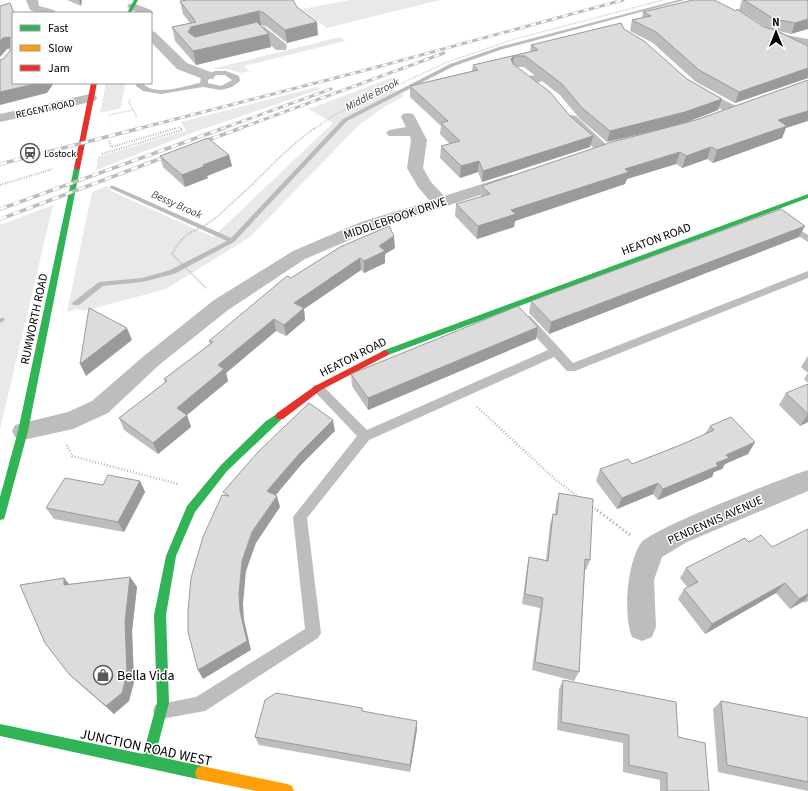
<svg xmlns="http://www.w3.org/2000/svg" width="808" height="791" font-family="'Source Sans 3',sans-serif">
	<rect width="100%" height="100%" fill="#fff"/>
	<!-- green -->
	<g fill="#e9e9e9">
		<path d="M350 0H440L327 28 302 9Z"/>
		<path d="M340 37 345 41 244 66 249 71 240 73 228 69H212Z"/>
		<path d="M391 78 396 81 387 84 404 96 381 109 359 125 250 237 166 289 84 311 77 309 67 312 92 192 107 186 111 191 213 237 333 123 309 109Z"/>
		<path d="M106 83H125L121 108 100 113Z"/>
		<path d="M317 87 321 89 197 131 96 170 98 157 186 131 181 122Z"/>
		<path d="M53 205 0 429V225Z"/>
	</g>
	<g fill="none" stroke-linecap="round" stroke-linejoin="round">
		<!-- stream -->
		<g fill="#bbb" fill-rule="evenodd">
			<path d="M678 0H685L503 49 454 66 347 121 234 242 174 274 142 282 103 286 79 305H73L72 303 99 282 142 278 170 270 227 241 110 188V186H114L231 238 343 119 450 64 499 47Z"/>
			<path d="M0 318H4L5 320 0 323Z"/>
		</g>
		<!-- path-far3 -->
		<g stroke="#b8b8b8" stroke-width="1.5" stroke-dasharray="0.5 1" stroke-linecap="butt">
			<path d="M130 99 129 102 137 118"/>
			<path d="M109 115 133 110"/>
			<path d="M174 129 180 127 181 129"/>
			<path d="M314 129 336 114 445 63 515 39 663 0"/>
		</g>
		<!-- path-far2 -->
		<g stroke="#b8b8b8" stroke-width="2" stroke-dasharray="1 1.5" stroke-linecap="butt">
			<path d="M181 128 182 130"/>
			<path d="M109 141 111 147 177 128"/>
			<path d="M102 154 182 130"/>
			<path d="M0 185 53 169"/>
			<path d="M206 288 172 254C186 229 193 234 213 220 220 215 225 209 231 204 260 179 284 149 315 128"/>
		</g>
		<!-- path-far1 -->
		<g stroke="#b8b8b8" stroke-width="2.5" stroke-dasharray="1 2" stroke-linecap="butt">
			<path d="M477 407 557 481 580 498"/>
			<path d="M67 445 72 456 178 484"/>
			<path d="M590 505 598 511"/>
		</g>
		<!-- path -->
		<path stroke="#b8b8b8" stroke-width="3" stroke-dasharray="1.5 2.5" stroke-linecap="butt" d="M597 510 630 535"/>
		<!-- lane -->
		<g fill="#bdbdbd" fill-rule="evenodd">
			<path d="M215 71H226L239 76 240 81 232 87 221 90 203 87 161 94 143 91 136 86V83H144V85C159 96 184 86 200 83L201 77ZM216 75H225L232 80 221 86 208 83V80Z"/>
			<path d="M788 222 808 235V242L785 227V223Z"/>
			<path d="M808 271V278L575 371H567L554 357 369 440 307 518 321 633 318 638 205 711 161 719 155 717 153 711 155 705 196 697 305 629 293 517 357 436 314 391 312 388 314 385H322L367 430 548 350 522 322 521 319 522 316H530L573 363Z"/>
		</g>
		<!-- street -->
		<g fill="#bdbdbd" fill-rule="evenodd">
			<path d="M26 0H38L39 6 54 10 56 13H38L30 10Z"/>
			<path d="M133 3 151 10 153 13 151 16V13C142 13 133 13 127 6L129 4Z"/>
			<path d="M261 26 265 27 286 44 287 47 286 50H276L259 34 242 38 236 34 238 31Z"/>
			<path d="M151 31 155 32 187 63 213 73 215 76 213 79H203L177 69 151 42Z"/>
			<path d="M770 32 808 39V47L766 39 764 36 766 33Z"/>
			<path d="M544 73 549 74 551 77 549 80 530 84 525 83 523 80 525 77Z"/>
			<path d="M694 85 738 107 740 110 738 113H728L689 92 687 89 689 86Z"/>
			<path d="M90 94 95 95 97 98 95 101 0 122V114Z"/>
			<path d="M408 113 413 114 415 117 427 140 423 168 431 182 444 196 511 175 517 177 519 180 517 183 373 230 305 259 228 310 159 365 108 413 73 429 23 440 15 437 12 431 15 425 68 412 92 401 145 355 214 300 293 251 361 222 430 201 418 187 407 168 411 140 410 136H389L386 133 389 130 406 127 401 117 403 114Z"/>
			<path d="M571 115 576 116 609 147 612 150 609 153H599L566 122 564 119 566 116Z"/>
			<path d="M808 470V491L687 542 662 557 654 580 656 627 652 637 642 641 632 637C623 615 627 563 641 543 652 528 784 478 808 470Z"/>
		</g>
		<!-- fast -->
		<g fill="#30b455" fill-rule="evenodd">
			<path d="M134 0H138L131 13H127Z"/>
			<path d="M77 166 80 168 28 431 5 516 4 519 0 520V497L18 431 74 168Z"/>
			<path d="M808 194V198L388 355 385 356 381 353 382 351Z"/>
			<path d="M280 412 283 413 285 416 227 471 195 512 176 556 166 615 169 703 155 756 202 766 207 768 209 773 207 778 202 780 0 736V724L143 754 157 703 154 615 166 556 187 506 221 465 266 421Z"/>
		</g>
		<!-- slow -->
		<path fill="#ff9f0a" fill-rule="evenodd" d="M202 766 287 784 292 786 294 791H256L202 780 197 778 195 773 197 768Z"/>
		<!-- jam -->
		<g fill="#e5322d" fill-rule="evenodd">
			<path d="M91 83H97L80 168 77 170 74 168Z"/>
			<path d="M385 350 389 353 388 355 321 390 283 419H277L275 416 277 413 315 386Z"/>
		</g>
		<!-- rail-far1 casing -->
		<g stroke="#bdbdbd" stroke-width="3">
			<g id="rail-far1">
				<path d="M137 129 366 70 623 0"/>
				<path d="M221 129 331 89"/>
				<path d="M238 129 444 53"/>
			</g>
		</g>
		<!-- rail casing -->
		<g stroke="#bdbdbd" stroke-width="3.5">
			<g id="rail">
				<path d="M200 143 241 128"/>
				<path d="M0 164 141 128"/>
				<path d="M0 209 224 128"/>
				<path d="M0 219 170 155"/>
			</g>
		</g>
		<!-- rail-far1 -->
		<use href="#rail-far1" stroke="#fff" stroke-width="2" stroke-dasharray="5.5" stroke-linecap="butt"/>
		<!-- rail -->
		<use href="#rail" stroke="#fff" stroke-width="2.5" stroke-dasharray="7" stroke-linecap="butt"/>
	</g>
	<!-- wall -->
	<g fill="#bdbdbd" fill-rule="evenodd">
		<path d="M67 0H82L81 6Z"/>
		<path d="M742 0H808L791 34 779 31 808 46V78L735 103 696 82 653 43 630 31 632 20 642 18 643 12 736 11 739 10ZM740 10 767 28 764 27Z"/>
		<path d="M180 1 297 7 318 35 287 43 266 26 259 25 271 47 196 65 175 41 172 27 190 23 183 14Z"/>
		<path d="M624 29 687 79 722 99 718 110 682 124 607 142 580 119 560 95 524 67H516L590 147 482 182 478 172 460 178 440 158 441 146 450 144 440 134 441 126 410 97V86L472 71 473 65 530 52 531 45Z"/>
		<path d="M786 128 782 138 713 163 707 159 682 168 676 164 627 179 625 184 515 221 514 227 477 239 455 216 456 204 481 197 482 186Z"/>
		<path d="M229 155 232 166 207 176 208 178 185 187 163 167 160 156Z"/>
		<path d="M799 237 549 334 529 313 531 301Z"/>
		<path d="M395 248 385 254V263L364 273 361 270 304 309 305 320 286 336 276 331 226 373 228 381 187 415 191 427 158 454 124 430 119 418 165 383 164 379 210 344 209 341 291 278Z"/>
		<path d="M536 339 368 410 352 386 351 374Z"/>
		<path d="M808 356V383L804 379 808 373 801 367Z"/>
		<path d="M808 384V422L800 426 779 405 786 393Z"/>
		<path d="M710 426 755 442 748 454 725 464 722 469 714 472 712 477 658 500 653 494 617 509 596 481 600 469 632 464 683 444 705 434Z"/>
		<path d="M140 481 145 492 124 532 54 519 46 508 103 485Z"/>
		<path d="M559 493 590 560 586 570H585L579 672 574 681 532 670 540 608 522 604 527 567 529 557 546 560 550 525 553 514H555L556 504Z"/>
		<path d="M808 529V601L804 603V601L790 609 776 593 705 634 678 599 684 589 688 588 680 578 686 568 749 542 772 547Z"/>
		<path d="M130 577 137 587 132 631 134 682 129 701 114 714 77 682 69 674 64 578 69 584Z"/>
		<path d="M563 680 678 737 709 791H660V780L623 772V743L557 730 559 689Z"/>
		<path d="M721 701 808 718V791L718 772 713 709Z"/>
		<path d="M362 708 363 712 417 729 410 772 259 745 255 737Z"/>
	</g>
	<!-- shaded-wall -->
	<g fill="#9a9a9a">
		<path d="M79 0H82L81 6Z"/>
		<path d="M259 11 261 25 194 41 188 32 191 27Z"/>
		<path d="M808 19V29L791 34 795 23Z"/>
		<path d="M317 22 318 35 287 43 285 30Z"/>
		<path d="M269 34 271 47 196 65 193 51Z"/>
		<path d="M10 37 13 48 7 49 0 57V41L3 38Z"/>
		<path d="M514 56 513 66 511 59Z"/>
		<path d="M808 68V78L735 103 739 92Z"/>
		<path d="M39 83H54L47 93 0 105V92Z"/>
		<path d="M722 99 718 110 682 124 607 142 610 131Z"/>
		<path d="M808 111V121L786 128 782 138 713 163 717 150 778 120Z"/>
		<path d="M593 136 590 147 482 182 483 171Z"/>
		<path d="M711 147 707 159 682 168 686 156Z"/>
		<path d="M680 152 676 164 627 179 625 184 515 221 514 227 477 239 478 226 511 210 625 169Z"/>
		<path d="M229 155 232 166 207 176 208 178 185 187 182 175 203 165Z"/>
		<path d="M479 161 478 172 460 178 461 166Z"/>
		<path d="M805 226 799 237 549 334 551 322Z"/>
		<path d="M394 236 395 248 385 254V263L364 273V261L379 246Z"/>
		<path d="M360 258 361 270 304 309 305 320 286 336 284 325 294 303Z"/>
		<path d="M274 319 276 331 226 373 228 381 187 415 191 427 158 454 153 443 177 408 218 365Z"/>
		<path d="M538 327 536 339 368 410V398Z"/>
		<path d="M127 328 132 340 86 376 80 364Z"/>
		<path d="M808 414V422L800 426Z"/>
		<path d="M333 420 335 431 301 465 270 502 267 491 299 454Z"/>
		<path d="M755 442 748 454 725 464 722 469 714 472 712 477 658 500 663 489 716 463 726 455Z"/>
		<path d="M140 481 145 492 124 532 118 522Z"/>
		<path d="M658 483 653 494 617 509 622 498Z"/>
		<path d="M277 496 280 507 256 543 246 571 243 604 244 620 251 650 203 679 198 670 240 611 239 594 242 561 252 532Z"/>
		<path d="M130 577 137 587 132 631 134 682 129 701 114 714 106 706 125 622Z"/>
		<path d="M64 578 72 588 64 585Z"/>
		<path d="M785 583 776 593 705 634 712 624Z"/>
		<path d="M808 594V596L804 601 790 609 799 599Z"/>
		<path d="M417 721V729L410 772V765Z"/>
	</g>
	<!-- building -->
	<g fill="#dcdcdc" stroke="#9a9a9a">
		<path d="M188 0H293L297 7 317 22 285 30 264 13 259 11 191 27 188 32 195 37 257 22 269 34 193 51 172 27 196 22 180 1Z"/>
		<path d="M693 0H714L736 11 737 9 764 27 775 30 808 46V68L739 92 699 70 656 32 632 20 651 16 643 12Z"/>
		<path d="M744 0H808V19L795 23 774 19Z"/>
		<path d="M10 3 14 13H13V83H39L0 92V60L3 59 10 51V37L3 38 0 41V6Z"/>
		<path d="M621 23 624 29 644 41 687 79 722 99 685 112 610 131 582 108 562 84 525 56H514L511 59 513 64 550 92 570 116 593 136 483 171 479 161 461 166 441 146 460 141 441 123 448 121 410 86 478 70 473 65 538 50 531 45Z"/>
		<path d="M808 80V111L778 120 787 126 717 150 711 147 686 156 680 152 625 169 629 172 511 210 516 214 478 226 456 204 490 194 482 186 612 142 696 120Z"/>
		<path d="M208 138 229 155 203 165 205 166 182 175 160 156Z"/>
		<path d="M781 209 805 226 551 322 531 301Z"/>
		<path d="M389 226 394 236 379 246 385 251 364 261 360 258 294 303 304 308 284 325 274 319 218 365 224 369 177 408 187 415 153 443 119 418 167 381 164 379 213 342 209 341 287 276 291 278 340 247Z"/>
		<path d="M518 306 538 327 368 398 351 374Z"/>
		<path d="M89 308 127 328 80 364Z"/>
		<path d="M808 384V414L786 393Z"/>
		<path d="M309 403 333 420 299 454 267 491 277 496 252 532 242 561 239 594 240 611 247 641 198 670 188 632V611L191 578 203 537 222 495 229 496 223 492 258 452Z"/>
		<path d="M731 417 755 442 726 455 729 458 716 463 718 466 663 489 658 483 622 498 600 469 628 459 632 464 683 444 714 430 710 426Z"/>
		<path d="M108 475 140 481 118 522 46 508 65 478 103 485Z"/>
		<path d="M559 493 593 499 590 560 585 559 579 672 535 662 543 598 525 594 529 557 548 561 553 514 557 515Z"/>
		<path d="M808 529V594L799 599 785 583 712 624 684 589 698 582 686 568 745 538 749 542 761 535 772 547Z"/>
		<path d="M130 577 125 622 127 674 122 693 106 706 69 674 45 643 20 585 64 578V585Z"/>
		<path d="M563 680 676 702 678 737 705 743 709 791H667V773L629 765V735L561 722Z"/>
		<path d="M276 693 362 708V711L417 721 410 765 255 737 265 700Z"/>
		<path d="M721 701 808 718V782L727 765Z"/>
	</g>
	<!-- icons -->
	<defs>
		<g id="station-ring" transform="scale(1)"><circle r="9.5" fill="#fff" stroke="#595959" stroke-width="1.5"/><path d="M-3-6H3Q5-6 5-4V2Q5 4 3 4L4.5 6H3L1.5 4h-3L-3 6H-4.5L-3 4Q-5 4-5 2V-4Q-5-6-3-6ZM-3.5-4v3h7v-3ZM-3.5 1v1.5H-2V1ZM2 1v1.5H3.5V1Z" fill="#595959"/></g>
		<g id="shop-ring" transform="scale(1)"><circle r="9.5" fill="#fff" stroke="#595959" stroke-width="1.5"/><path d="M-5-2.5h2.3a2.7 3.5 0 0 1 5.4 0H5L5.5 6h-11ZM-1.5-2.5h3a1.5 2.3 0 0 0-3 0Z" fill="#595959"/></g>
	</defs>
	<g fill-rule="evenodd">
		<use href="#station-ring" x="30" y="153"/>
		<use href="#shop-ring" x="103" y="675"/>
	</g>
	<g text-anchor="middle" stroke-width="3" stroke-linejoin="round" paint-order="stroke">
		<!-- far-street labels -->
		<g font-size="10" fill="#000" stroke="#fff">
			<text transform="translate(45 108) rotate(-12)" y="4">REGENT ROAD</text>
		</g>
		<!-- far-poi labels -->
		<g font-size="10" fill="#000" stroke="#fff" text-anchor="start">
			<text x="44" y="157">Lostock</text>
		</g>
		<!-- far-water labels -->
		<g font-size="11" font-style="italic" fill="#3f3f3f" stroke="#fff">
			<text transform="translate(372 94) rotate(-27)" y="4">Middle Brook</text>
			<text transform="translate(177 204) rotate(24)" y="4">Bessy Brook</text>
		</g>
		<!-- street labels -->
		<g font-size="12" fill="#000" stroke="#fff">
			<text transform="translate(395 218) rotate(-19)" y="4">MIDDLEBROOK DRIVE</text>
			<text transform="translate(656 239) rotate(-20)" y="4">HEATON ROAD</text>
			<text transform="translate(34 319) rotate(-78)" y="4">RUMWORTH ROAD</text>
			<text transform="translate(353 357) rotate(-27)" y="4">HEATON ROAD</text>
			<text transform="translate(715 520) rotate(-24)" y="4">PENDENNIS AVENUE</text>
		</g>
		<!-- near-poi labels -->
		<g font-size="14" fill="#000" stroke="#fff" text-anchor="start">
			<text x="117" y="680">Bella Vida</text>
		</g>
		<!-- near-street labels -->
		<g font-size="14" fill="#000" stroke="#fff">
			<text transform="translate(146 747) rotate(12)" y="5">JUNCTION ROAD WEST</text>
		</g>
	</g>
	<!-- legend -->
	<rect x="12" y="12" width="140" height="72" fill="#ffffff" stroke="#999999"/>
	<rect x="20" y="25" width="20" height="6" fill="#30b455" stroke="#999999"/>
	<text x="48" y="32" font-size="12" fill="#000000">Fast</text>
	<rect x="20" y="45" width="20" height="6" fill="#ff9f0a" stroke="#999999"/>
	<text x="48" y="52" font-size="12" fill="#000000">Slow</text>
	<rect x="20" y="65" width="20" height="6" fill="#e5322d" stroke="#999999"/>
	<text x="48" y="72" font-size="12" fill="#000000">Jam</text>
	<!-- north arrow -->
	<g transform="translate(776 32)" stroke="#ffffff" stroke-width="3" paint-order="stroke">
	<path d="M0-3L7 15L0 10L-7 15Z" fill="#000000"/>
	<text y="-6" font-size="11" font-weight="bold" text-anchor="middle" fill="#000000">N</text>
	</g>
</svg>
